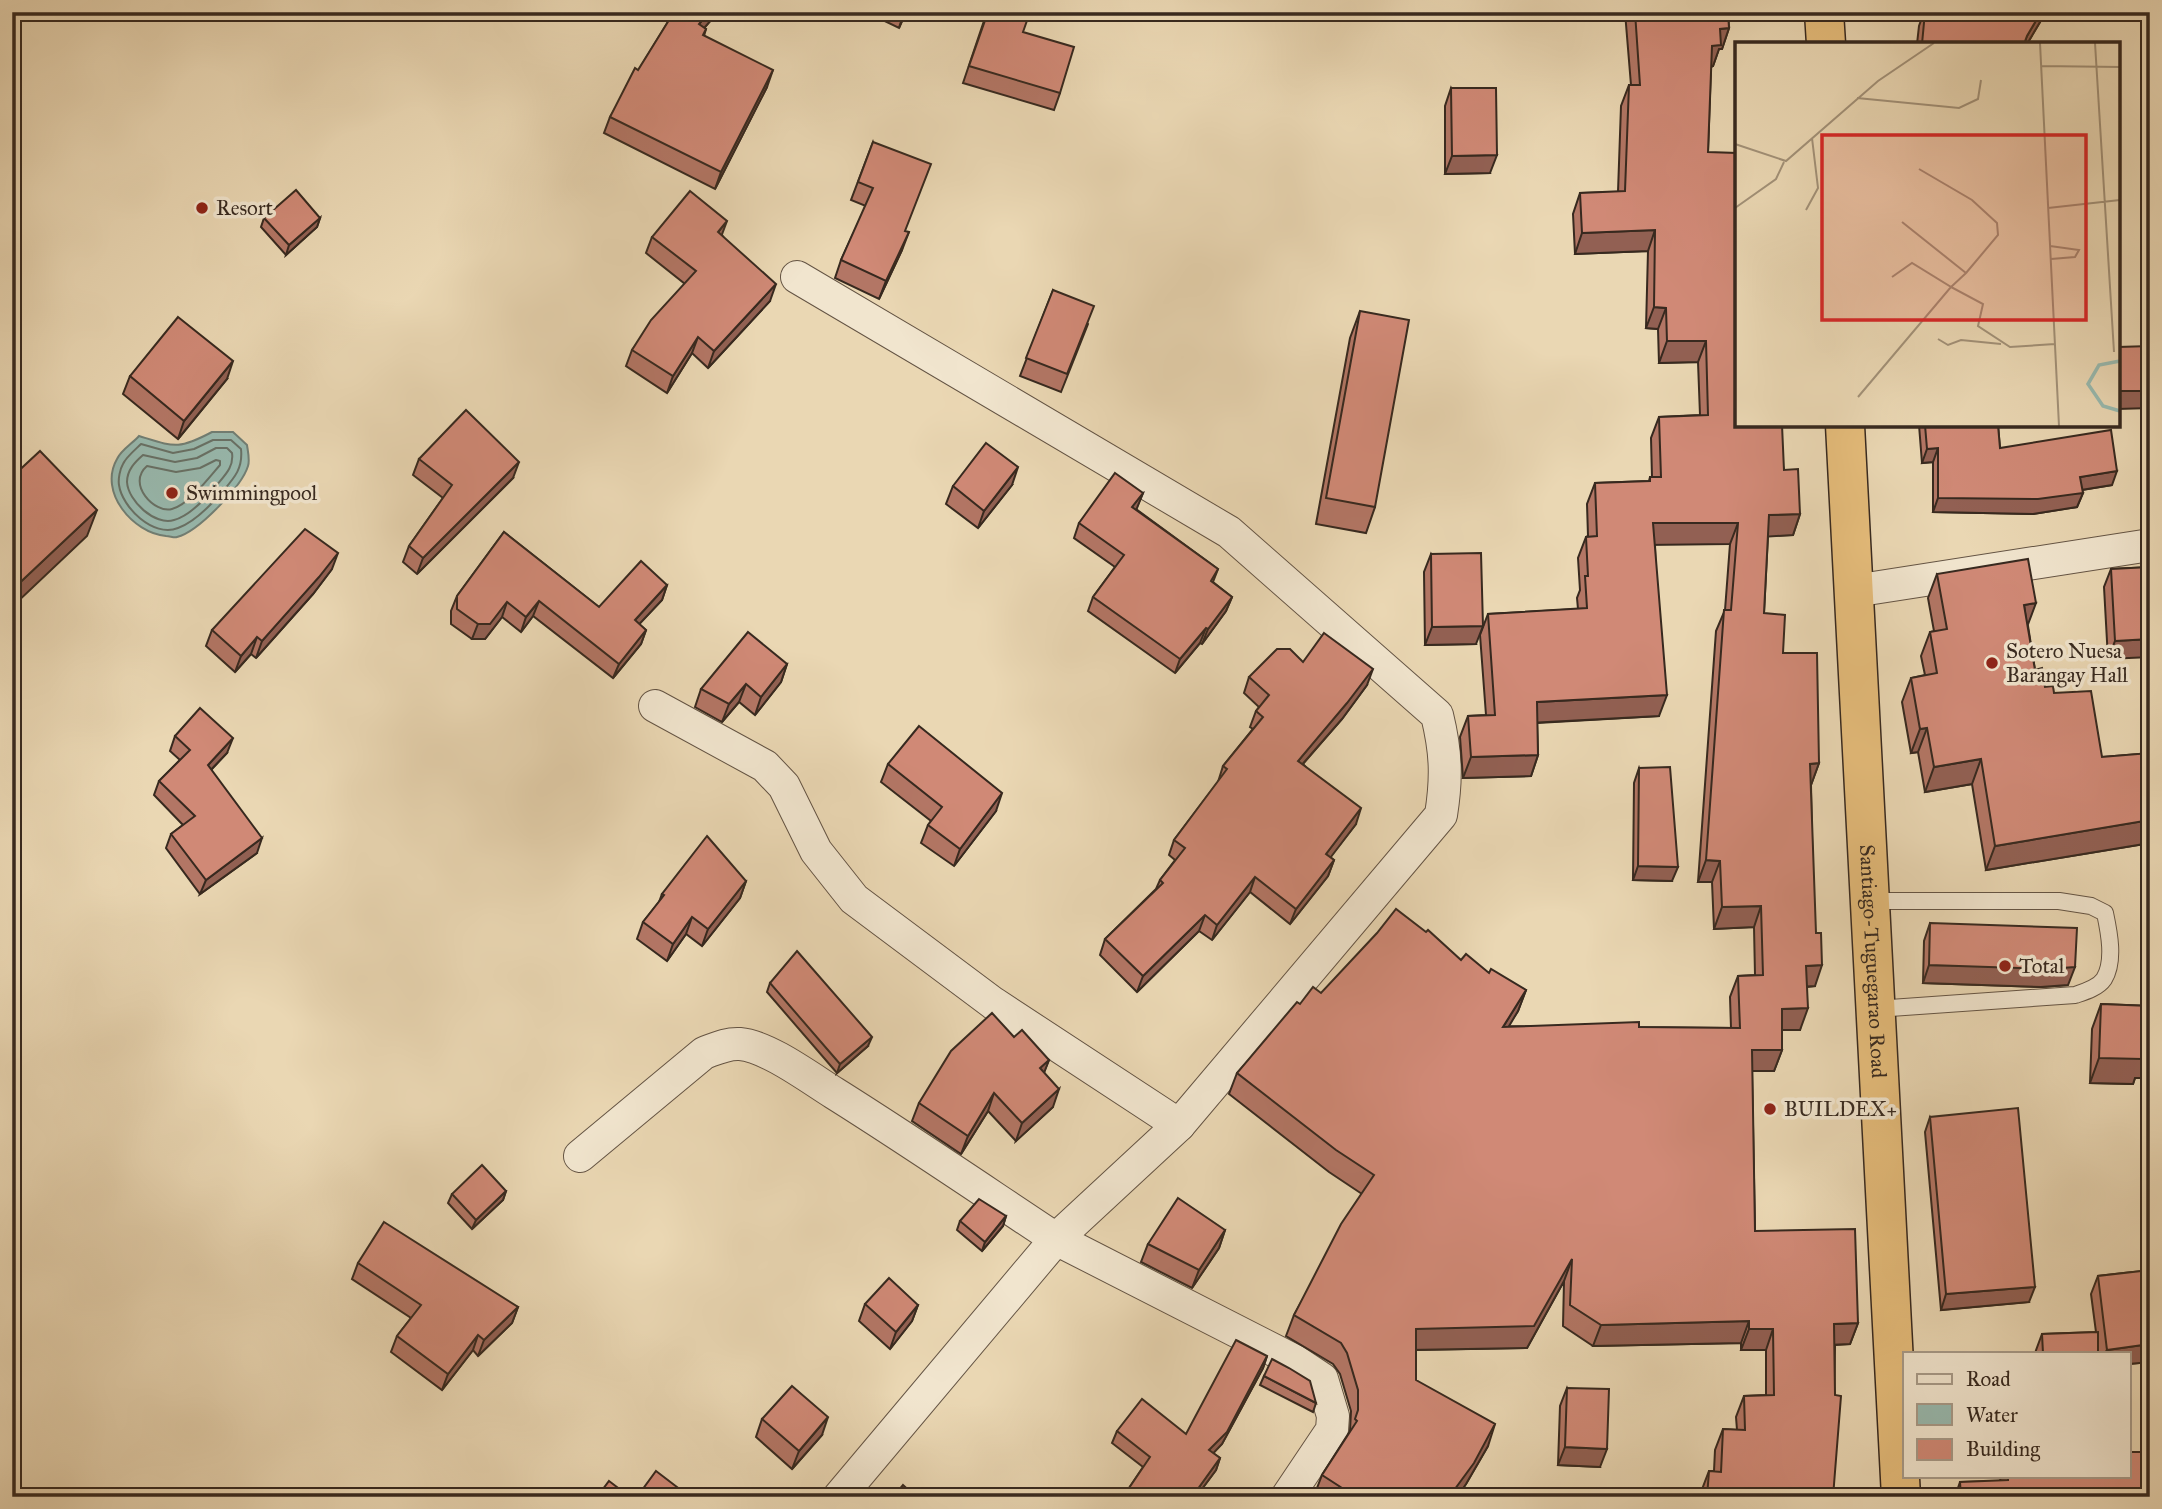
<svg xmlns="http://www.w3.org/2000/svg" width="2162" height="1509" font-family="'IM FELL Great Primer',serif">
	<rect width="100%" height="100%" fill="#ead7b3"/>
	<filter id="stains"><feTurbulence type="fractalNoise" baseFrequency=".00286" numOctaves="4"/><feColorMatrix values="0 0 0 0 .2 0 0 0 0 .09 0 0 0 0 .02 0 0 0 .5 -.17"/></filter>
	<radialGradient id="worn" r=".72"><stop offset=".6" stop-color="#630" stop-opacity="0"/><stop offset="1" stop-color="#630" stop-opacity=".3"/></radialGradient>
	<!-- water -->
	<path fill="#98b9ae" stroke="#717f75" stroke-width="2" d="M212 432H233L247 445C248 452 250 460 248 466 242 486 198 532 177 537 174 538 170 536 166 536 133 533 98 492 117 459 121 450 133 443 139 436 175 447 178 450 212 432Z"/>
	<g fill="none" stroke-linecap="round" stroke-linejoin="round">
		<!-- shore -->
		<g stroke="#687166" stroke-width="2">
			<path d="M213 440H231L241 449C243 468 235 477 223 491 211 505 195 522 178 528 153 538 122 507 119 485 118 479 120 469 123 464 126 457 136 449 141 444L173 453 194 449Z"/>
			<path d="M216 448H227L232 453C234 467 225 475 216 486 206 498 190 516 174 520 155 526 128 501 127 482 127 470 135 462 143 455L175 462 197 458Z"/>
			<path d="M216 460 220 461V465C208 479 189 504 172 509 155 514 126 484 147 466L176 472 200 468Z"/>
		</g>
		<!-- service casing -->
		<g stroke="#645444" stroke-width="18">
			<path id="service" d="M1870 901H2059L2091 906 2105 913C2109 932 2115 961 2104 979 2098 988 2084 992 2075 995L1876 1009"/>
		</g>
		<!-- minor casing -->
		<g stroke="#645444" stroke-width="34">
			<g id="minor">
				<path d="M797 277 1229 532 1437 715C1446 752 1447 777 1441 815L1179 1125"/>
				<path d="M1854 591 2150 545"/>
				<path d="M655 706 765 766 784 786 816 851 854 899 993 1003 1179 1125 1056 1239 1295 1361 1322 1379 1333 1416 1332 1430 1287 1497"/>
				<path d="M580 1156 704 1053C715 1049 727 1043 740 1044 767 1046 810 1078 834 1093 909 1140 982 1190 1056 1239L839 1497"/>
			</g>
		</g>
		<!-- trunk casing -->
		<g stroke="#37291f" stroke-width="41">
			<g id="trunk">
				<path d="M1824 12 1826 44"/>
				<path id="s1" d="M1845 425 1901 1497"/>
			</g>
		</g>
		<!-- service -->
		<use href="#service" stroke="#f1e5ce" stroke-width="16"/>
		<!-- minor -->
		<use href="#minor" stroke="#f1e5ce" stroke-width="32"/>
		<!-- trunk -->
		<use href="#trunk" stroke="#e5bc7a" stroke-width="38"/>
	</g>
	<!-- wall -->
	<g fill="#b37665" stroke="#37291f" stroke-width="2">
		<path d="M674 12H718L704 28 706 29 704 36 767 87 715 189 604 133 610 117Z"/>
		<path d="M866 12H906L899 28Z"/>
		<path d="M987 12 1023 32 1060 93 1054 110 963 83Z"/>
		<path d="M1625 12H1728L1729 28 1722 49H1719L1713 66 1711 67 1708 152 1784 470 1800 514 1793 535 1768 536 1764 613 1783 653 1819 763 1811 785 1815 986 1807 987 1800 1030H1782V1050L1774 1071H1752L1755 1231 1858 1323 1850 1344 1835 1345 1833 1497H1701V1492L1709 1471H1714L1715 1450 1723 1429 1737 1430 1736 1417 1744 1396 1766 1395V1350H1741V1343L1593 1346 1563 1326 1564 1281 1527 1348 1416 1350V1380L1488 1446 1466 1484 1457 1497 1314 1496 1322 1475 1350 1431 1351 1411 1340 1374 1333 1364 1286 1336 1294 1315 1362 1194 1329 1172 1229 1094 1237 1073 1300 1004 1321 993 1461 960 1526 990 1518 1011 1508 1026 1731 1028 1730 997 1738 976 1755 975 1754 927 1714 929 1712 882H1698L1716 631 1725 610 1730 544H1655L1659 716 1537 723 1538 755 1531 776 1463 778 1460 737 1468 716 1486 715 1480 635 1488 614 1578 609 1577 598 1580 590 1578 558 1586 537 1588 536 1587 504 1595 483 1649 481 1650 477H1652L1651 438 1659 417 1700 415 1698 362 1659 363 1658 329 1646 328 1648 251 1575 254 1573 214 1580 193 1618 192 1621 106 1629 85H1631Z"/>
		<path d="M1924 12H2046L2027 44H1917L1919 26Z"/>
		<path d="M1451 88 1490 173 1445 174V106Z"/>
		<path d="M873 142 905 231 902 250 879 299 835 278 841 260 866 206 851 200Z"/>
		<path d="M2150 178V273H2143V234L2146 225V188Z"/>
		<path d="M264 218H320L317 227 286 255 261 227Z"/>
		<path d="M722 235 770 301 708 368 692 353 667 393 626 366 632 350 685 284 646 253 652 237Z"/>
		<path d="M1053 290 1088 324 1061 392 1020 376Z"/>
		<path d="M1360 311 1375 507 1366 533 1316 524 1350 338Z"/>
		<path d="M130 376 227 379 178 439 123 394Z"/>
		<path d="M1919 425H1998L2000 448 2112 485 2082 490 2083 493 2077 507 2033 514 1933 512V462L1922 463Z"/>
		<path d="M419 459 513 478 417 574 403 562 409 546 443 498 413 475Z"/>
		<path d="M1012 485 978 528 946 504 953 486Z"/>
		<path d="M1143 493 1136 509 1218 569 1213 582 1232 597 1226 611 1202 644 1200 643 1175 673 1088 611 1093 597 1115 567 1074 538 1079 523Z"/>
		<path d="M504 532 599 607 667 585 662 600 639 624 646 630 641 644 613 678 533 616 521 632 502 617 485 639H472L451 624V611L457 596Z"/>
		<path d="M1431 554 1476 644 1425 645 1424 572Z"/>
		<path d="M2150 567 2108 659 2104 587 2111 569Z"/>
		<path d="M332 569 313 594 256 658 251 654 235 672 206 646 212 630Z"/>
		<path d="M1937 574 2028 626 2035 670 2045 687 2054 693 2102 757 2150 753V931L2144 844 1986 870 1972 784 1925 792 1918 752 1911 753 1902 702 1911 678 1925 675 1921 656 1930 632 1934 631 1928 598Z"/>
		<path d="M1303 662 1367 685 1342 719 1303 764 1356 824 1330 857 1334 860 1328 876 1290 924 1250 892 1212 940 1199 931 1137 992 1100 955 1105 939 1156 889 1160 880 1175 860 1169 855 1174 840 1218 782 1223 766 1253 729 1250 727 1256 711 1259 707 1244 693 1249 677Z"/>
		<path d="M787 664 781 682 755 715 739 702 722 722 695 707 701 689Z"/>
		<path d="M175 736 227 753 211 770 257 853 200 894 166 848 171 834 183 825 154 795 159 781 180 760 170 751Z"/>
		<path d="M888 764 996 811 954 866 921 843 928 825 931 821 881 782Z"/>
		<path d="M1639 768 1672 881 1633 880 1634 783Z"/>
		<path d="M746 881 740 898 702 946 686 934 667 961 637 939 643 922 659 902 662 894Z"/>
		<path d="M1930 923 2068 985 2041 987 1923 983 1924 941Z"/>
		<path d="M770 983 868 1046 837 1073 767 992Z"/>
		<path d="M2101 1004 2150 1006V1078H2135L2133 1084 2090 1083 2092 1029Z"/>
		<path d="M1014 1037 1049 1060 1044 1072 1053 1107 1016 1141 988 1111 961 1154 912 1121 919 1103Z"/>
		<path d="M1930 1117 2029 1302 1941 1310 1925 1132Z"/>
		<path d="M506 1191 503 1200 472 1229 448 1203 452 1194Z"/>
		<path d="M1006 1216 1003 1226 982 1251 957 1230 960 1221Z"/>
		<path d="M1225 1230 1219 1248 1192 1288 1141 1262 1148 1244Z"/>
		<path d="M358 1263 518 1307 512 1323 478 1356 473 1350 442 1390 391 1352 397 1336 411 1318 352 1279Z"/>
		<path d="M2150 1270V1362L2129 1364V1353H2035L2042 1334 2096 1332 2091 1294 2098 1276Z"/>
		<path d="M865 1304 918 1305 912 1321 890 1349 859 1321Z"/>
		<path d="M1267 1356 1263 1368 1222 1444 1213 1453 1220 1458 1216 1470 1196 1497H1123L1143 1467 1112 1443 1117 1431 1186 1434Z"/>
		<path d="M1264 1376 1316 1403 1313 1412 1260 1385Z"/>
		<path d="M1567 1388 1600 1467 1558 1465 1560 1406Z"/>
		<path d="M762 1419 822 1435 792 1469 756 1437Z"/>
		<path d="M2001 1476H2129L2150 1497H1955L1960 1482 2000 1481Z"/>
	</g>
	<!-- shaded-wall -->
	<g fill="#926053" stroke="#37291f" stroke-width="2">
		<path d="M13 12H27L26 16 12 26V13Z"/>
		<path d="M709 12H718L693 41 699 24Z"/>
		<path d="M904 12H906L899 28Z"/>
		<path d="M2041 12H2046L2027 44H2024L2027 36Z"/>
		<path d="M1729 28 1722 49H1719L1713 66 1704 67 1712 46 1720 29Z"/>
		<path d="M773 70 767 87 715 189 721 172Z"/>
		<path d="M1497 155 1490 173 1445 174 1452 156Z"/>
		<path d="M320 218 317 227 286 255 289 245Z"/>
		<path d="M727 221 721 237 718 232Z"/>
		<path d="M1655 230 1648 251 1575 254 1582 233Z"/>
		<path d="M909 232 902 250 879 299 886 281Z"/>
		<path d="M2148 259H2150V273H2143Z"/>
		<path d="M776 284 770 301 708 368 714 351Z"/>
		<path d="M1654 307 1666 308 1658 329 1646 328Z"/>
		<path d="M698 337 692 353 667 393 673 376Z"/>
		<path d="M1667 341H1706L1698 362 1659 363Z"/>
		<path d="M233 361 227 379 178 439 184 421Z"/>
		<path d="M2118 391H2150V408L2118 409Z"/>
		<path d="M1938 448 1933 462 1922 463 1927 449Z"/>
		<path d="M519 462 513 478 417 574 423 558Z"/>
		<path d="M1018 467 1012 485 978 528 984 511Z"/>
		<path d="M2117 471 2112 485 2075 491 2080 477Z"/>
		<path d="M1143 493 1137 508 1127 522 1132 507Z"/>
		<path d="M2083 493 2077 507 2033 514 1933 512 1938 498Z"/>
		<path d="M97 510 87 536 12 607V590Z"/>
		<path d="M1800 514 1793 535 1762 537 1769 515Z"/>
		<path d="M1653 523H1738L1730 544 1645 545Z"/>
		<path d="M338 553 332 569 313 594 256 658 262 641Z"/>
		<path d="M667 585 662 600 629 635 635 620Z"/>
		<path d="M1232 597 1226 611 1202 644 1208 629Z"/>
		<path d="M539 601 533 616 521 632 526 617Z"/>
		<path d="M507 602 502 617 485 639H472L478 624Z"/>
		<path d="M2036 603 2027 627 2024 605Z"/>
		<path d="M1483 626 1476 644 1425 645 1432 627Z"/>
		<path d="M1206 628 1200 643 1175 673 1180 659Z"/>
		<path d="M646 630 641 644 613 678 619 664Z"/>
		<path d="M257 637 251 654 235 672 241 656Z"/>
		<path d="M2150 639V657L2108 659 2115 641Z"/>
		<path d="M787 664 781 682 755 715 761 697Z"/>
		<path d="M1373 669 1367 685 1342 719 1292 776 1298 761Z"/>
		<path d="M746 684 739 702 722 722 729 704Z"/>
		<path d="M1667 695 1659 716 1529 723 1537 702Z"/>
		<path d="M1927 728 1918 752 1911 753 1920 729Z"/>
		<path d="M233 738 227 753 202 779 208 765Z"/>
		<path d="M1538 755 1531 776 1463 778 1471 757Z"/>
		<path d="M1981 759 1972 784 1925 792 1934 767Z"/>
		<path d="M1819 763 1811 785H1802L1810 764Z"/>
		<path d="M1002 793 996 811 954 866 960 849Z"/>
		<path d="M1361 808 1356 824 1321 870 1326 854Z"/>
		<path d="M2150 820V827L2144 844 1986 870 1995 846Z"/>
		<path d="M262 838 257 853 200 894 206 880Z"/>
		<path d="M1334 860 1328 876 1290 924 1296 909Z"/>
		<path d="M1706 860 1720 861 1712 882H1698Z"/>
		<path d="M1638 866 1678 867 1672 881 1633 880Z"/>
		<path d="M1255 877 1250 892 1212 940 1217 925Z"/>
		<path d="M746 881 740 898 702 946 708 929Z"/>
		<path d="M1761 906 1754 927 1714 929 1722 907Z"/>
		<path d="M1205 915 1199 931 1137 992 1143 976Z"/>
		<path d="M692 917 686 934 667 961 673 944Z"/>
		<path d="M1822 965 1815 986 1798 987 1806 966Z"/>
		<path d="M1929 965 2075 967 2068 985 2041 987 1923 983Z"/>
		<path d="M1526 990 1518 1011 1496 1048 1503 1027Z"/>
		<path d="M1808 1008 1800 1030H1774L1782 1009Z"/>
		<path d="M872 1037 868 1046 837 1073 840 1064Z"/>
		<path d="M1752 1050H1782L1774 1071H1744Z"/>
		<path d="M2142 1054H2150V1078H2135L2133 1084 2090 1083 2099 1058Z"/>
		<path d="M1049 1060 1042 1078 1040 1068Z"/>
		<path d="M1059 1089 1053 1107 1016 1141 1022 1123Z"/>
		<path d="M994 1093 988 1111 961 1154 968 1136Z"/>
		<path d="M506 1191 503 1200 472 1229 476 1220Z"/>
		<path d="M1006 1216 1003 1226 982 1251 985 1242Z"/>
		<path d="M1225 1230 1219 1248 1192 1288 1199 1270Z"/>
		<path d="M1572 1259 1564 1281 1527 1348 1408 1350 1416 1329Z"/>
		<path d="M2035 1287 2029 1302 1941 1310 1946 1294Z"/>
		<path d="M918 1305 912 1321 890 1349 896 1332Z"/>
		<path d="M518 1307 512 1323 478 1356 484 1340Z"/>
		<path d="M1749 1321 1741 1343 1593 1346 1601 1325Z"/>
		<path d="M1858 1323 1850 1344 1827 1345 1834 1324Z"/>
		<path d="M1749 1329H1773L1766 1350H1741Z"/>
		<path d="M478 1335 473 1350 442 1390 448 1374Z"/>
		<path d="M2150 1344V1362L2129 1364V1353H2105L2107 1350Z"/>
		<path d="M1267 1356 1263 1368 1222 1444 1205 1462 1209 1450Z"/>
		<path d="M828 1417 822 1435 792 1469 799 1451Z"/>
		<path d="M1495 1424 1488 1446 1466 1484 1457 1497H1449Z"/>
		<path d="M1565 1447 1607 1449 1600 1467 1558 1465Z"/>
		<path d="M1220 1458 1216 1470 1196 1497H1192Z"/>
	</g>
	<!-- building -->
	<g fill="#d08976" stroke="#37291f" stroke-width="2">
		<path d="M674 12H709L699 24 706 29 703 35 773 70 721 172 610 117 635 68 638 70Z"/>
		<path d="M988 12H1030L1023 32 1074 47 1060 93 969 66Z"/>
		<path d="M1635 12H1728L1729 28 1720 29 1721 45 1712 46 1708 152 1737 153V425H1782L1784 470 1798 469 1800 514 1769 515 1764 613 1785 615 1783 653H1817L1819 763 1810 764 1816 933H1821L1822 965 1806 966 1808 1008 1782 1009V1050H1752L1755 1231 1855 1229 1858 1323 1834 1324 1835 1395 1841 1396 1833 1497H1707L1709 1471 1721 1472 1723 1429 1745 1430 1744 1396 1774 1395 1773 1329H1749V1321L1601 1325 1570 1305 1572 1259 1534 1326 1416 1329V1380L1495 1424 1474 1463 1449 1497H1356L1322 1475 1357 1421 1355 1419 1358 1410V1390L1347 1353 1341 1343 1294 1315 1341 1224 1374 1175 1336 1150 1237 1073 1297 1002 1300 1004 1313 987 1321 993 1377 933 1396 909 1426 932 1428 930 1461 960 1466 954 1489 973 1491 969 1526 990 1503 1027 1639 1022V1027L1740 1028 1738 976 1763 975 1761 906 1722 907 1720 861 1706 860 1724 610H1731L1738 523H1653L1667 695 1537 702 1538 755 1471 757 1468 716 1495 715 1488 614 1587 608 1585 576H1588L1586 537 1597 536 1595 483 1650 481V477H1661L1659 417 1708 415 1706 341H1667L1666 308 1654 307 1655 230 1582 233 1580 193 1625 191 1629 85H1640Z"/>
		<path d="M1925 12H2041L2027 36 2024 44H1922Z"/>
		<path d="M1451 88H1496L1497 155 1452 156Z"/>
		<path d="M873 142 931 164 905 231 909 232 886 281 841 260 873 188 858 182Z"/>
		<path d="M296 190 320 218 289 245 264 218Z"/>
		<path d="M690 191 727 221 718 232 776 284 714 351 698 337 673 376 632 350 651 320 696 271 652 237Z"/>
		<rect x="2148" y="220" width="2" height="39"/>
		<path d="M1053 290 1094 306 1067 374 1026 358Z"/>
		<path d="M1360 311 1409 320 1375 507 1326 498Z"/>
		<path d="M178 317 233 361 184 421 130 376Z"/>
		<path d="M2150 346V391H2118V347Z"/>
		<path d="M466 410 519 462 423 558 409 546 452 485 419 459Z"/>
		<path d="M1925 425H1998L2000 448 2111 430 2117 471 2080 477 2083 493 2038 499 1938 498V448L1927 449Z"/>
		<path d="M986 443 1018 467 984 511 953 486Z"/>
		<path d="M40 451 97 510 12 590V477Z"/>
		<path d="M1115 473 1143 493 1132 507 1218 569 1211 581 1232 597 1208 629 1206 628 1180 659 1093 597 1124 555 1079 523Z"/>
		<path d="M305 529 338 553 319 577 262 641 257 637 241 656 212 630Z"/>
		<path d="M504 532 599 607 641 561 667 585 635 620 646 630 619 664 539 601 526 617 507 602 490 624H478L457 609V596Z"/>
		<path d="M1481 553 1483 626 1432 627 1431 554Z"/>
		<path d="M2028 559 2036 603 2024 605 2035 670 2042 668 2045 687 2053 686 2054 693 2091 691 2102 757 2150 753V820L1995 846 1981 759 1934 767 1927 728 1920 729 1911 678 1937 673 1930 632 1947 629 1937 574Z"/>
		<path d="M2150 567V639L2115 641 2111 569Z"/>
		<path d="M748 632 787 664 761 697 746 684 729 704 701 689Z"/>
		<path d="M1324 633 1373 669 1347 703 1298 761 1361 808 1326 854 1334 860 1296 909 1255 877 1217 925 1205 915 1143 976 1105 939 1163 883 1160 880 1185 848 1174 840 1227 769 1223 766 1263 717 1256 711 1269 695 1249 677 1277 649H1290L1303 662Z"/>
		<path d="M200 708 233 738 208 765 262 838 206 880 171 834 195 816 159 781 190 750 175 736Z"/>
		<path d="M919 726 1002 793 960 849 928 825 942 807 888 764Z"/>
		<path d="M1670 767 1678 867 1638 866 1639 768Z"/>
		<path d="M707 836 746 881 708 929 692 917 673 944 643 922 664 895 662 894Z"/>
		<path d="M1930 923 2077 928 2075 967 2048 969 1929 965Z"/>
		<path d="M797 951 872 1037 840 1064 770 983Z"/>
		<path d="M2101 1004 2150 1006V1054H2142V1059L2099 1058Z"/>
		<path d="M992 1013 1014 1037 1022 1030 1049 1060 1040 1068 1059 1089 1022 1123 994 1093 968 1136 919 1103 951 1051Z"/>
		<path d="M2018 1108 2035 1287 1946 1294 1930 1117Z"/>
		<path d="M482 1165 506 1191 476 1220 452 1194Z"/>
		<path d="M1178 1198 1225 1230 1199 1270 1148 1244Z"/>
		<path d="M979 1199 1006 1216 985 1242 960 1221Z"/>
		<path d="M384 1222 518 1307 484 1340 478 1335 448 1374 397 1336 421 1305 358 1263Z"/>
		<path d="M2150 1270V1344L2107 1350 2098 1276Z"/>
		<path d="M889 1278 918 1305 896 1332 865 1304Z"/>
		<path d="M2098 1332V1353H2043L2042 1334Z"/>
		<path d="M1236 1340 1267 1356 1227 1432 1209 1450 1220 1458 1192 1497H1123L1150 1457 1117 1431 1142 1399 1186 1434Z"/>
		<path d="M1272 1359 1289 1368 1310 1381 1316 1403 1264 1376Z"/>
		<path d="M792 1386 828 1417 799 1451 762 1419Z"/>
		<path d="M1567 1388 1609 1389 1607 1449 1565 1447Z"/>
		<path d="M2129 1452H2150V1497H1961L1960 1482 2008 1480V1476H2129Z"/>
		<path d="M656 1471 690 1497H637Z"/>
		<path d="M609 1481 630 1497H597Z"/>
		<path d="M903 1485 916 1497H893Z"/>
	</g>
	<!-- markers -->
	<g fill="#8f2418" stroke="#f1e5ce" stroke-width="2.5">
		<circle cx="202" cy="208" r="7"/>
		<circle cx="172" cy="493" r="7"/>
		<circle cx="1992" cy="663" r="7"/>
		<circle cx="2005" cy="966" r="7"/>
		<circle cx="1770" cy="1109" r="7"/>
	</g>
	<g text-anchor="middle" stroke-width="7" stroke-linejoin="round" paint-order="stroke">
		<!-- poi labels -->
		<g font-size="21" fill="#37291f" stroke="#f1e5ce" text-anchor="start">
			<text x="216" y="215">Resort</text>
			<text x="186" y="500">Swimmingpool</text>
			<text x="2006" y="658">Sotero Nuesa<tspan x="2006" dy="24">Barangay Hall</tspan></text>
			<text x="2019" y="973">Total</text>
			<text x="1784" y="1116">BUILDEX+</text>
		</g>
		<!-- street labels -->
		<g font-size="21" fill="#37291f" stroke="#f1e5ce">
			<text dy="7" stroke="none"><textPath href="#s1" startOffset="537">Santiago-Tuguegarao Road</textPath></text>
		</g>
	</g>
	<!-- overview -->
	<g transform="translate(1735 42)">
		<rect width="385" height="385" fill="#ead7b3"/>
		<path fill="none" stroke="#98b9ae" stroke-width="3.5" d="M385 319 364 323 353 342 368 364 385 369"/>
		<path fill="none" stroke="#a29178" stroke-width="2" d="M305 1 324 384M360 1 379 310M306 24 385 25M122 56 224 66 243 57 246 38M0 102 51 119 143 39 199 1M184 127 237 158 262 181 263 193 231 231M0 166 41 137 49 120M313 166 385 158M71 168 83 146 77 96M167 180 231 231 216 245 248 262 243 284 275 305 320 302M315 204 344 208 340 215 316 217M203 297 213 303 226 298 266 302M123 355 216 245 177 221 157 235"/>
		<path fill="#d62828" fill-opacity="0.15" stroke="#d62828" stroke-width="3.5" d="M87 93H351V278H87Z"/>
		<rect width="385" height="385" fill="none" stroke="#37291f" stroke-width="3.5"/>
	</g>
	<!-- margin -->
	<rect width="2162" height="1509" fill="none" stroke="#ead7b3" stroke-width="42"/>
	<rect x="14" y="14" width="2134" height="1481" fill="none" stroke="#37291f" stroke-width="3.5"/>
	<rect x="21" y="21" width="2120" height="1467" fill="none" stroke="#37291f" stroke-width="2"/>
	<!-- legend -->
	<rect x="1903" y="1352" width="228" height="126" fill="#f1e5ce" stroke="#a79a88" stroke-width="2"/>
	<rect x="1917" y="1374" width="35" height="10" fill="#f1e5ce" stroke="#a79a88" stroke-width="2"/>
	<text x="1966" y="1386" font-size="21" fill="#37291f">Road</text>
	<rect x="1917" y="1404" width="35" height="21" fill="#98b9ae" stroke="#a79a88" stroke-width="2"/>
	<text x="1966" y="1422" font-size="21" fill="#37291f">Water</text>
	<rect x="1917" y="1439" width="35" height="21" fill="#d08976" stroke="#a79a88" stroke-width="2"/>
	<text x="1966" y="1456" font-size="21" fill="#37291f">Building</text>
	<rect width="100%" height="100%" filter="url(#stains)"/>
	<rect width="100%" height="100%" fill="url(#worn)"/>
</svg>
